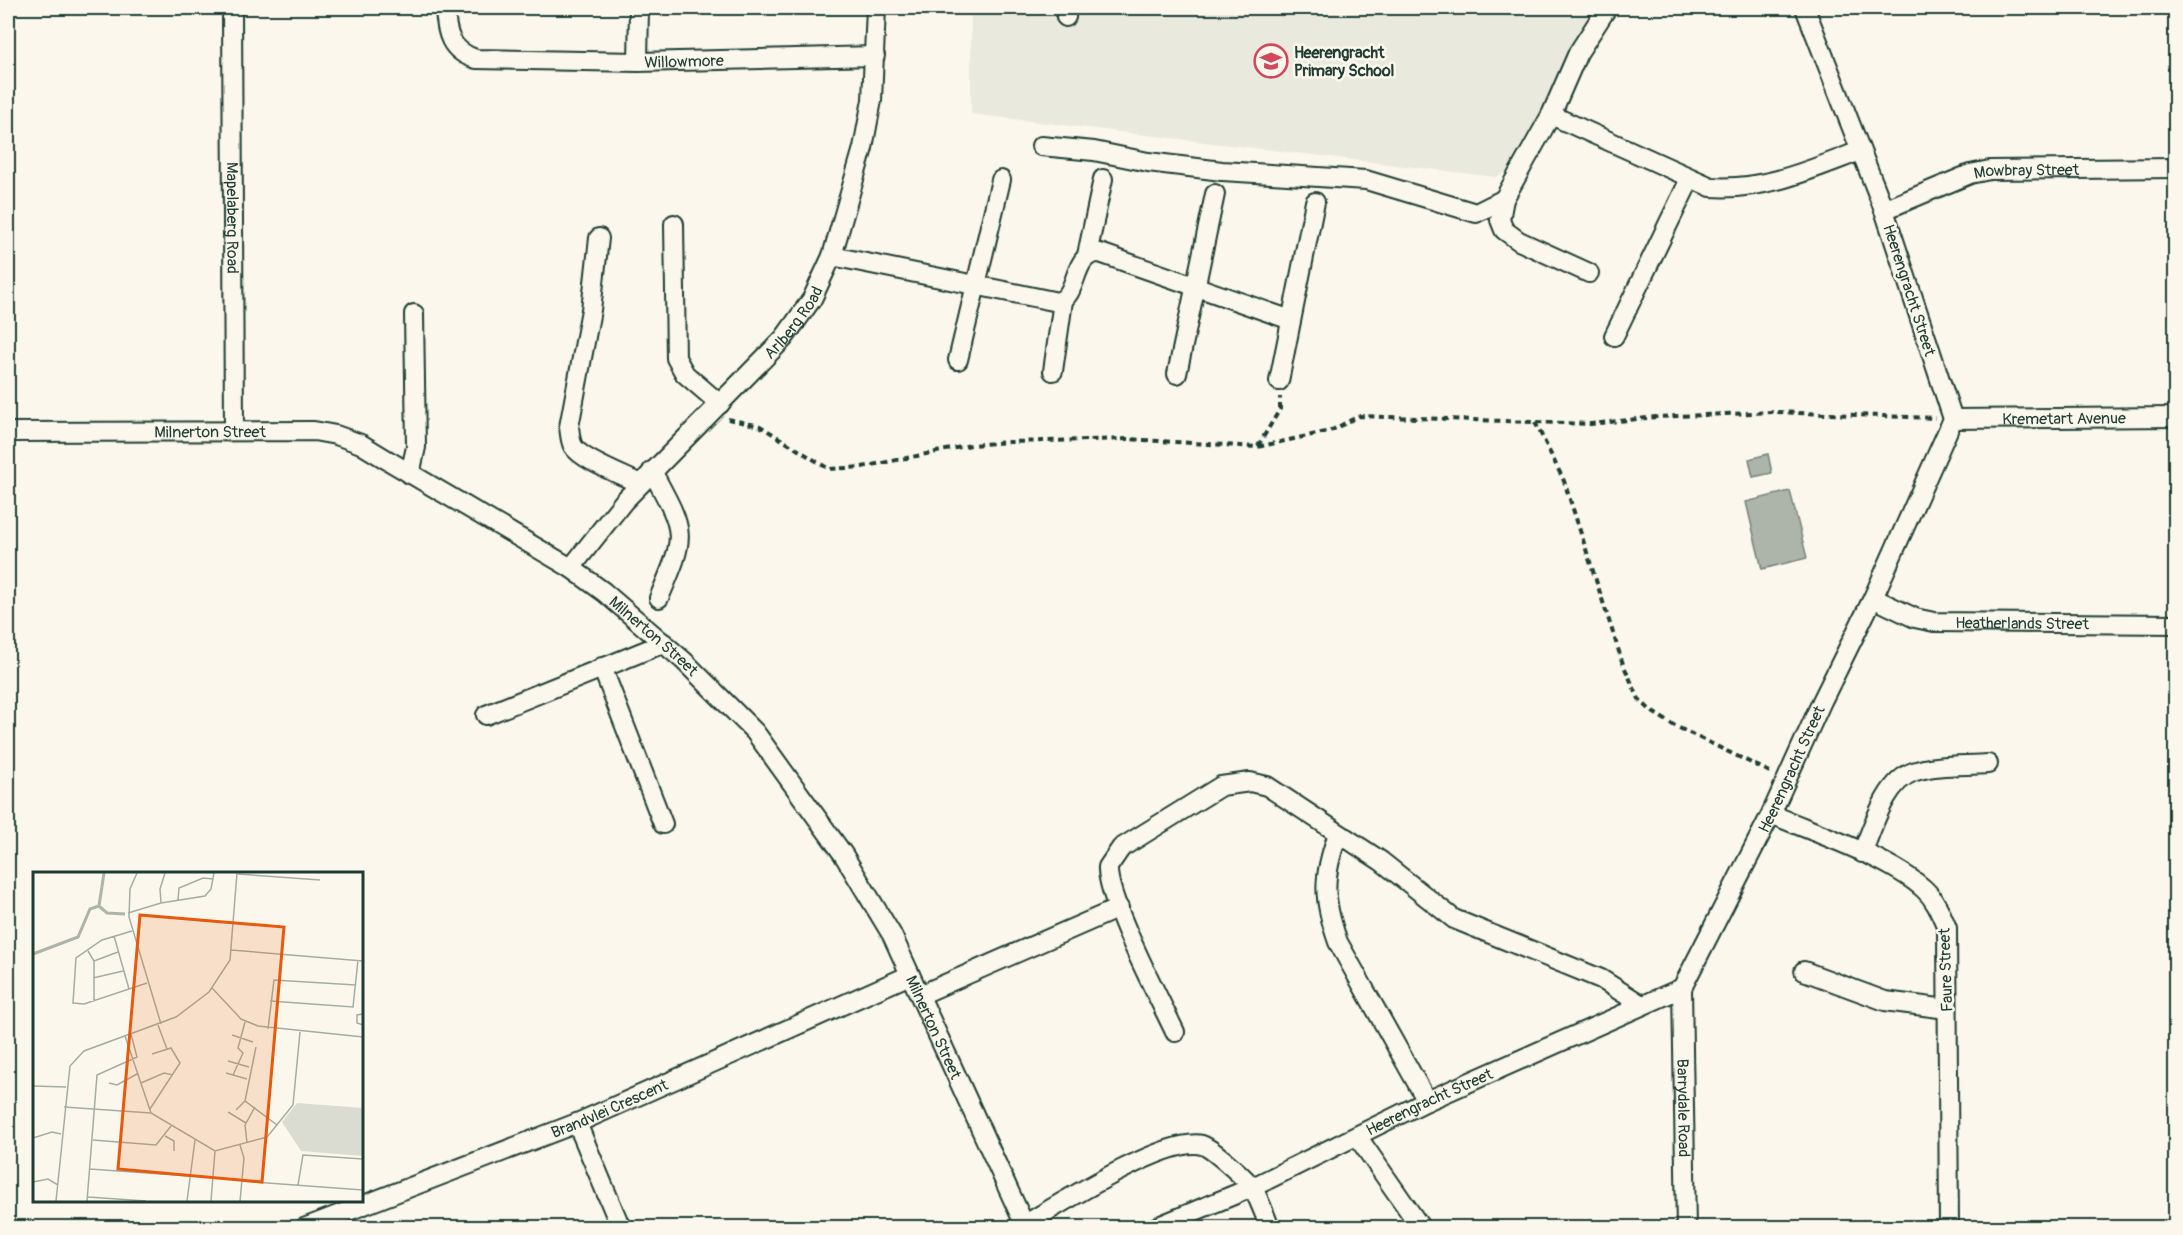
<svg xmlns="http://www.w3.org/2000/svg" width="2183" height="1235" font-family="Pangolin,sans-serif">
	<rect width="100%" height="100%" fill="#fbf7ec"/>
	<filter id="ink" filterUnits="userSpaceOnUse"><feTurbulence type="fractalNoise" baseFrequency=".0167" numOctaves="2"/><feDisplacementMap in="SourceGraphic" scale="12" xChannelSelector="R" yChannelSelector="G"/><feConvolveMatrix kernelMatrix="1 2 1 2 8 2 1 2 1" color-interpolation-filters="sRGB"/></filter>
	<g filter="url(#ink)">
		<!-- built -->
		<path fill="#eae9de" d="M971 8H1598L1518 166 1496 177 971 114Z"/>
		<!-- water -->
		<g fill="#adb4aa" stroke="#74847b" stroke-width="1.5">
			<path d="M1768 454 1772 473 1753 477 1749 459Z"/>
			<path d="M1790 491 1807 558 1762 569 1746 502Z"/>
		</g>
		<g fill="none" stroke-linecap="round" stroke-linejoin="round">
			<!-- minor casing -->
			<g stroke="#1f3d34" stroke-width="22">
				<g id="minor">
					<path id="s1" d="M232 8 234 430"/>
					<path id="s2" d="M445 8C446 33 450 51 476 59L638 62 875 56"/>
					<path d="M1066 17 1067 8"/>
					<path d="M638 62 639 8"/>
					<path d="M1551 115 1711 187C1764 191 1812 169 1860 151"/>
					<path d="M1041 146 1094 151 1148 162 1222 171 1366 180 1476 213 1504 199"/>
					<path id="s3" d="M1884 210 1970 174 1990 170 2176 168"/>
					<path d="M674 224 676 358 685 374 720 404"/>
					<path d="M599 238 591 310 569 427C570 433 570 440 573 446 581 460 625 476 640 484"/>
					<path d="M1087 255 1103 179"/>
					<path d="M832 256 1058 302C1080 295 1071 252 1100 253L1291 320"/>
					<path d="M1589 273 1519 241 1504 230 1500 220 1504 199 1551 115 1578 53 1607 8"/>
					<path d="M1614 336 1690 179"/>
					<path d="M958 360 1001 180"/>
					<path d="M1053 371 1063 301"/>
					<path d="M1177 374 1215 194"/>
					<path d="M1279 381 1315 202"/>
					<path id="s4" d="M1953 419 2176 417"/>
					<path id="s5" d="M8 432 314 431 336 435 361 444 384 458 571 568 604 592 684 661 755 732 843 854 892 935 1026 1228"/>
					<path d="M652 471C686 534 687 533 659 598"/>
					<path d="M410 474 416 447 414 314"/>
					<path id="s6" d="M571 568 624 501 784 338 812 299 832 256 863 148 872 100 876 8"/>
					<path id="s7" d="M1873 598 1915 618 1934 622 2176 624"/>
					<path d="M602 667 663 824"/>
					<path d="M486 715 664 643"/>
					<path d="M1771 814C1815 833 1889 857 1924 889 1936 900 1941 914 1947 928L1949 1228"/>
					<path d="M1338 834C1322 878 1323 899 1338 942L1427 1101"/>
					<path d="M1862 853C1873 828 1885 782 1913 772 1936 764 1964 766 1988 764"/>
					<path d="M1804 971 1885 1001 1947 1009"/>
					<path id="s8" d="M1682 988 1686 1228"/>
					<path d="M920 995 1119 908"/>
					<path d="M1175 1032C1159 998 1106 898 1108 867L1121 848 1221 786 1250 782 1267 786 1381 861 1454 919 1601 979 1642 1005"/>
					<path d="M577 1123 621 1228"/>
					<path d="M1357 1136 1421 1228"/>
					<path d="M1024 1225C1058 1205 1167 1136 1202 1145 1212 1148 1249 1181 1254 1190 1260 1202 1265 1215 1270 1228"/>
					<path id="s9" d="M304 1228 577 1123 910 975"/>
					<path id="s10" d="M1154 1228 1253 1187 1427 1101 1682 988 1771 814 1822 701 1873 598 1953 419 1884 210 1805 8"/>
				</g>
			</g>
			<!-- path -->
			<g stroke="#1f3d34" stroke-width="4" stroke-dasharray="6 4.5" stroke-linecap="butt">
				<path d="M728 419 760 426 829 469 862 467 971 445 1009 442 1127 439 1257 447 1330 431 1359 416 1591 424 1656 417 1774 412 1935 418"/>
				<path d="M1535 422 1564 481 1623 664 1639 699 1651 711 1675 726 1772 773"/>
				<path d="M1258 446 1280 409V397"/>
			</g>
			<!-- minor -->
			<use href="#minor" stroke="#fbf7ec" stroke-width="18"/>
		</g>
	</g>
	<!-- icons -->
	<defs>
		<g id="school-ring" transform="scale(1.725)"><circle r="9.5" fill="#fbf7ec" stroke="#d1495b" stroke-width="1.5"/><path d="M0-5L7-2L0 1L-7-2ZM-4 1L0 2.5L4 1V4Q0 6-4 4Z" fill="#d1495b"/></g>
	</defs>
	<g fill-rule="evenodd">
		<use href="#school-ring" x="1271" y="61"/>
	</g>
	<g text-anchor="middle" stroke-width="5" stroke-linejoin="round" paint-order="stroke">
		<!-- poi labels -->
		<g font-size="16" font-weight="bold" fill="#1f3d34" stroke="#fbf7ec" text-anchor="start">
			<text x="1294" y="58">Heerengracht<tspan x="1294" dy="18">Primary School</tspan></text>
		</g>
		<!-- street labels -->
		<g font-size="16" fill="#1f3d34" stroke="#fbf7ec">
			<text dy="6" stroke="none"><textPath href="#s2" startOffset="273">Willowmore</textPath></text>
			<text dy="6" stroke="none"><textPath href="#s3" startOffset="150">Mowbray Street</textPath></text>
			<text dy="6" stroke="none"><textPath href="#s1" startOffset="210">Mapelaberg Road</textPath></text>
			<text transform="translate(1910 290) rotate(72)" y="6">Heerengracht Street</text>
			<text dy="6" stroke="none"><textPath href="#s6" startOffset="332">Arlberg Road</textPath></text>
			<text dy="6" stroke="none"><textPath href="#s4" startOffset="111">Kremetart Avenue</textPath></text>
			<text dy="6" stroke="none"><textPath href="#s5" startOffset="202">Milnerton Street</textPath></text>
			<text dy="6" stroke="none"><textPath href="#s7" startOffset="154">Heatherlands Street</textPath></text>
			<text dy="6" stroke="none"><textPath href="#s5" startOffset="706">Milnerton Street</textPath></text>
			<text dy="6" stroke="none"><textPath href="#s10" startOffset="825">Heerengracht Street</textPath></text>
			<text transform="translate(1945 970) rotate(-92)" y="6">Faure Street</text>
			<text dy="6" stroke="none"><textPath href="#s5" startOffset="1192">Milnerton Street</textPath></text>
			<text dy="6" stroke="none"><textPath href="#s10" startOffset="303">Heerengracht Street</textPath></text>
			<text dy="6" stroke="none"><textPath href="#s9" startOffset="328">Brandvlei Crescent</textPath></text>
			<text dy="6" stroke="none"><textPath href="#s8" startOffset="120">Barrydale Road</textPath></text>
		</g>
	</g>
	<!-- overview -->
	<g transform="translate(33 872)">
		<rect width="330" height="330" fill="#fbf7ec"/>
		<path d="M264 231 330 236V284L268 279 249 250Z" fill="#dbdcd1"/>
		<path fill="none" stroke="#adb4aa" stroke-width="3" d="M67 35 74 41 92 42M0 82 45 65 57 37 66 34 71 1"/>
		<path fill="none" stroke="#a3ada2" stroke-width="1.5" d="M104 1 97 17 96 45 128 152M205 2 287 8M145 28 146 16 170 6 180 7M128 31 127 17 132 1M95 41 128 31 172 24 178 17 181 1M99 59 69 68 43 86 40 131 51 132 114 111M81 64 96 117M198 78 330 89M55 79 61 89V129M61 89 85 80M60 106 90 99M179 116 208 147 225 154 330 165M237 129 320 135 325 88M330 142 324 143V151L330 153M0 144V180M125 153 134 177M235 157 241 108 323 113M199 163 220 170M92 164 118 241 182 279 234 265 260 233 267 160M195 189 216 195M193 201 214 207M200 203 210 181 205 176 212 150M76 211 84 213 104 202M108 211 131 201 140 203M0 214 33 215M212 229 223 175M31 235 118 241M117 237 147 191 138 176 119 182M203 238 212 229 244 253M195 240 213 251M132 264 141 269V279M0 266 19 260 28 262M60 268 123 273 138 254M214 271 212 253 222 235M207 273 211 286 207 329M57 297 156 304M209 309 330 318M0 310 15 307 25 313M265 313 270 283 330 287M55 325 113 329M23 329 37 194 51 179 143 145 176 120 197 88 204 1M54 329 64 203 104 185 98 162M154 329 162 268M178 329 182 279"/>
		<path fill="#e8590c" fill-opacity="0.15" stroke="#e8590c" stroke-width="3" d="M107 43 251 55 229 310 85 297Z"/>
		<rect width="330" height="330" fill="none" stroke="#1f3d34" stroke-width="3"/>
	</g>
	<!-- margin -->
	<rect width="2183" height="1235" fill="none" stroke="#fbf7ec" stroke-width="30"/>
	<rect x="15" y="15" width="2153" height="1205" fill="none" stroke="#1f3d34" stroke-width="2" filter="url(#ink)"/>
</svg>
